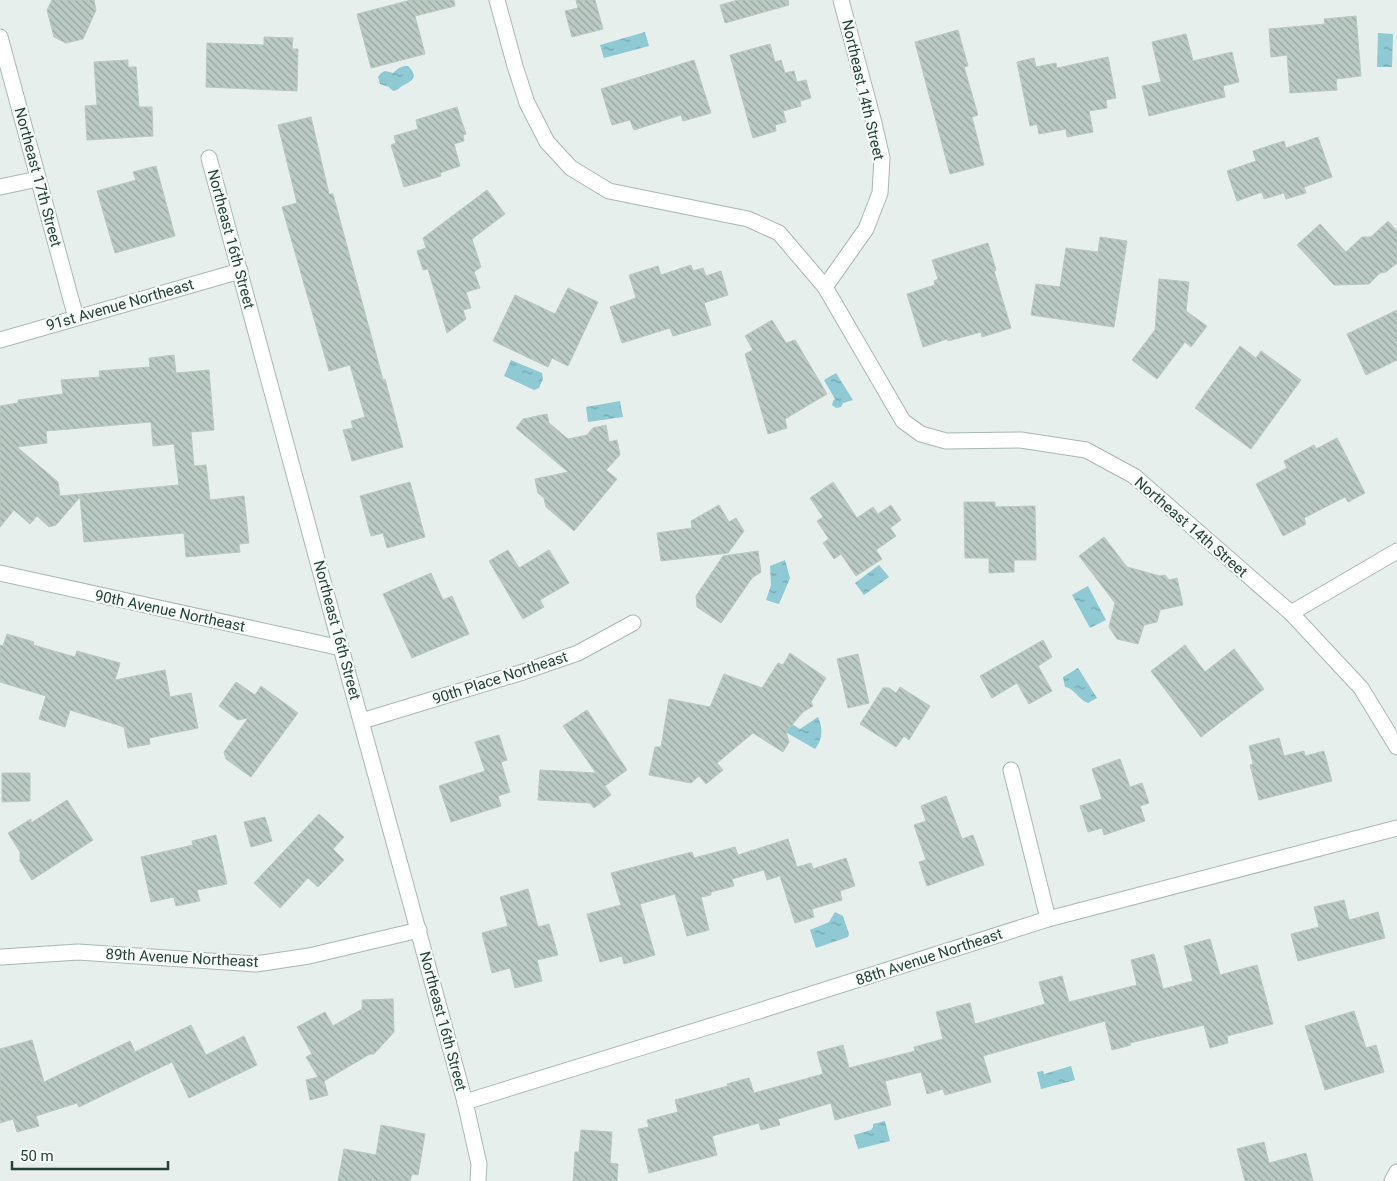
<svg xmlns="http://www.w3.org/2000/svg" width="1397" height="1181" font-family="Roboto,sans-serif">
	<defs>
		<pattern id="water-ripples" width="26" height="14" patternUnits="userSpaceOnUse" patternTransform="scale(1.25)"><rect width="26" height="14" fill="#8ec9d4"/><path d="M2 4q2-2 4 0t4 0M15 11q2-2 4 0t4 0" fill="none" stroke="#74a5ad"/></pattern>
		<pattern id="building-back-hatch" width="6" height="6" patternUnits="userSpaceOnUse" patternTransform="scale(1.25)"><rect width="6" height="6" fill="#bbcac4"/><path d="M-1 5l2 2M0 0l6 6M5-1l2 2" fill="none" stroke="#98a6a0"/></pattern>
	</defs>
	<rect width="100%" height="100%" fill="#e6efeb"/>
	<!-- water -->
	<g fill="url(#water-ripples)">
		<path d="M645 32 649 46 604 58 600 45Z"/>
		<path d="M1378 33 1393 34 1392 67H1377Z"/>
		<path d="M404 66H408C418 76 414 80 404 85 399 87 399 90 393 91L389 87 380 84 378 77 381 73 385 71 393 73 399 68Z"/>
		<path d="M511 360 542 373 543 379 539 388 534 390 504 376Z"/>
		<path d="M836 373 853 400 843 403 841 407 836 408 832 405 833 401 835 399 824 380Z"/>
		<path d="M620 401 623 417 588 422 586 407Z"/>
		<path d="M785 560 790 578 779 604 766 600 771 585 770 566Z"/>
		<path d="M879 565 889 577 864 595 855 583Z"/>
		<path d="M1088 586 1106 620 1090 628 1072 595Z"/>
		<path d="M1078 668 1097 698 1088 703C1079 700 1074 688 1065 687L1063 677Z"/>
		<path d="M818 717C823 728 823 739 815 749L782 730 787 721 800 729Z"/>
		<path d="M835 912 843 916 849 934 848 937 816 948 810 930 829 922Z"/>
		<path d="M1071 1066 1075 1080 1041 1089 1037 1072 1043 1071 1044 1074Z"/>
		<path d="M885 1121 890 1141 858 1149 854 1135 871 1130 873 1127V1124Z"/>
	</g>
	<!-- building -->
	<g fill="url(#building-back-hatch)" stroke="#b8c9c2" fill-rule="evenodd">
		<path d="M52 0H94L96 10 83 39 66 43 54 37 47 10Z"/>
		<path d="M411 0H454L455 6 415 16 425 54 371 68 357 14Z"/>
		<path d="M576 0H595L603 29 572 37 565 11 578 8Z"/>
		<path d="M738 0H788L789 5 725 23 720 5Z"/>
		<path d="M1356 16 1361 76 1336 79 1337 90 1290 93 1287 55 1271 57 1269 29 1325 24 1324 19Z"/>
		<path d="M958 30 968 66 964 67 978 115 972 117 984 165 950 174 915 42Z"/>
		<path d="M1186 34 1193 61 1232 52 1239 82 1223 86 1225 97 1149 116 1142 86 1161 82 1152 42Z"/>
		<path d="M264 37 293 38 292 49H298L297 91 206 87 207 43 264 45Z"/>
		<path d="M770 44 775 62 781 60 785 73 794 71 797 82 806 80 811 98 800 101 801 106 783 111 786 122 775 125 776 131 753 138 730 55Z"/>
		<path d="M1108 57 1116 98 1106 100 1107 108 1089 111 1093 132 1067 137 1066 129 1039 134 1037 124 1030 126 1017 62 1034 58 1036 67 1056 63 1057 68Z"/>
		<path d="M128 60V67H136L139 107H152L153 136 87 140 85 106 97 105 94 62Z"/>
		<path d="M694 60 711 113 683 121 681 115 634 130 630 120 612 125 601 89Z"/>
		<path d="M457 107 466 134 463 135 464 141 454 144 460 166 440 173 441 176 404 187 391 145 396 143 394 136 418 129 416 120Z"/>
		<path d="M311 117 329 194H333L383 380 385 379 403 447 352 461 343 430 353 428 351 421 365 417 350 365 329 371 282 207 297 203 278 125Z"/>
		<path d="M1318 137 1332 177 1304 187 1306 193 1286 199 1284 193 1264 199 1262 192 1237 201 1227 171 1256 161 1253 151 1284 141 1286 148Z"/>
		<path d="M156 166 175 236 115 253 97 191 136 180 133 172Z"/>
		<path d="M487 190 505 214 472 239 481 267 474 272 480 288 466 292 471 308 463 310 466 319 447 333 428 269 423 270 417 251 426 248 423 238Z"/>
		<path d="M1388 221 1397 231V263L1386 272 1380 273 1369 284 1334 285 1297 245 1320 224 1346 252 1362 237H1371Z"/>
		<path d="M1100 237 1127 241 1114 327 1031 315 1036 284 1060 287 1066 248 1098 252Z"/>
		<path d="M988 243 996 270 994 271 1011 328 982 337 981 332 948 341 947 339 923 347 907 294 935 285 934 281 938 279 932 260Z"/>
		<path d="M691 265 693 271 703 268 706 276 721 271 728 295 704 303 711 325 673 336 670 328 622 343 610 307 636 298 629 275 658 266 661 275Z"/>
		<path d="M1159 279 1189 282 1186 311 1207 326 1191 347 1185 342 1157 379 1132 360 1155 330Z"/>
		<path d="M568 288 598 302 568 366 552 358 548 367 493 341 515 295 555 314Z"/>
		<path d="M1397 310V360L1366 375 1347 334Z"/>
		<path d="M772 320 786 343 795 340 827 394 785 419 787 428 768 434 745 354 753 350 745 336Z"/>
		<path d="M1240 346 1256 358 1261 351 1301 380 1251 449 1195 408Z"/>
		<path d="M174 355 176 373 209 370 214 430 191 432 194 466 206 465 210 500 244 496 249 543 239 544 240 552 186 557 184 533 84 542 80 497 56 525 49 527 37 516 30 524 14 510 0 527V406L18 403V400L63 394 61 380 100 377 99 371 150 367 149 358ZM151 422 153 446 174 444 179 485 60 496 58 482 17 447 47 443 46 431Z"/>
		<path d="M547 414 549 423 568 439 587 435 593 428 606 425 609 442 617 440 620 455 606 470 617 479 574 531 546 507 544 498 538 493 535 479 568 472 516 428 523 419Z"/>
		<path d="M1337 438 1365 493 1348 502 1345 497 1304 518 1306 524 1283 536 1256 484 1287 468 1284 461 1314 445 1316 449Z"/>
		<path d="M410 482 425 537 387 548 383 533 371 536 360 496Z"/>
		<path d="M833 482 857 518 873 507 878 514 891 505 901 520 890 528 896 536 876 550 882 559 856 576 841 554 834 559 823 543 829 539 817 521 823 517 810 498Z"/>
		<path d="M964 502H995V507L1035 506 1036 560H1014V572L989 573V558H965Z"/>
		<path d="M719 505 729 522 736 518 744 531 728 553 661 561 657 533 692 528 691 521Z"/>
		<path d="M1104 537 1127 567 1160 576 1165 575 1169 580 1177 578 1183 605 1160 610 1157 622 1144 625 1138 644 1117 639 1109 627 1115 603 1079 556Z"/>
		<path d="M508 550 519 568 549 550 569 583 540 600 544 607 523 619 489 561Z"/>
		<path d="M758 551 761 572 752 578 721 623 697 607 696 596 723 556Z"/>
		<path d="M431 573 443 600 452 596 469 634 412 658 383 594Z"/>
		<path d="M7 634 34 642 33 645 75 657 77 651 120 663 115 680 165 670 170 697 191 693 198 728 149 738 150 744 128 748 124 727 70 710 65 727 39 719 46 696 0 682V645L3 646Z"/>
		<path d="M1043 640 1052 657 1038 666 1052 691 1029 704 1017 683 992 698 980 676Z"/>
		<path d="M1185 645 1205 672 1234 649 1264 689 1201 737 1151 671Z"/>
		<path d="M790 653 826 678 811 702 813 706 803 712 786 732 789 742 783 752 753 733 717 763 723 770 706 784 699 776 691 783 649 775 655 747H661L669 699 710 707 724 674 762 688 778 663 783 665Z"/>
		<path d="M858 654 869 703 848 708 837 659Z"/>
		<path d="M236 682 255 695 261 686 298 713 251 777 226 759 224 752 248 718 238 720 219 706Z"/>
		<path d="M900 687 930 706 909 740 904 736 896 747 860 724 883 688H889L896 693Z"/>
		<path d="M587 710 627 770 605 786 611 795 594 808 590 803 538 800 540 770 596 773 563 726Z"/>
		<path d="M499 735 507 760 501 762 510 792 498 796 501 806 451 822 439 786 485 771 475 742Z"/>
		<path d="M1279 738 1284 756 1304 751 1305 756 1324 751 1332 781 1259 800 1250 765 1253 764 1249 746Z"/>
		<path d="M1120 759 1130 787 1142 783 1149 803 1140 806 1145 821 1104 835 1102 828 1088 832 1080 806 1102 799 1092 769Z"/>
		<path d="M2 773H30V801L2 802Z"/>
		<path d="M946 796 962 839 973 835 984 865 927 886 919 862 926 860 914 825 926 821 921 806Z"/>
		<path d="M67 800 93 840 32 880 20 861V852L8 833 31 819V823Z"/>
		<path d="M319 814 344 837 333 849 344 860 318 887 308 878 280 908 254 883Z"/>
		<path d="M265 817 272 841 251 847 244 822Z"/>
		<path d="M216 835 227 884 197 890 200 901 176 906 174 897 151 902 141 857 193 845 192 841Z"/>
		<path d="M788 839 797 867 811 863 813 869 846 858 855 886 840 891 842 900 812 909 814 917 795 923 780 876 767 880 764 870 732 879 734 886 711 892V895L701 897 709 930 687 936 675 894 640 904 655 955 624 964 622 956 600 962 587 914 621 905 611 873 692 852 694 858 735 847 738 855Z"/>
		<path d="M528 889 538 927 549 924 558 955 537 960 542 981 515 988 510 968 492 973 482 933 508 926 500 897Z"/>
		<path d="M1344 900 1349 920 1378 912 1385 938 1298 961 1291 934 1319 927 1314 907Z"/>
		<path d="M1210 939 1220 975 1257 965 1273 1024 1227 1036 1228 1043 1210 1048 1204 1025 1130 1043 1131 1045 1112 1050 1105 1021 983 1056 991 1082 945 1095 943 1089 927 1094 921 1072 885 1081 891 1105 835 1120 831 1103 778 1119 780 1125 761 1130 759 1123 712 1136 717 1155 649 1173 638 1129 649 1127 647 1120 678 1112 675 1100 728 1086 727 1084 749 1078 754 1093 823 1074 817 1052 843 1045 849 1068 915 1051 914 1047 943 1039 936 1012 970 1003 975 1024 1045 1004 1039 982 1062 976 1069 1002 1137 985 1131 960 1154 954 1163 989 1193 981 1184 946Z"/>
		<path d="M393 999 394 1032 374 1054H370L324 1081 328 1095 310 1100 306 1080 318 1077 306 1057 312 1054 297 1027 325 1012 333 1026 362 1009V1000Z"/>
		<path d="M1354 1011 1366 1048 1376 1045 1384 1072 1325 1090 1305 1026Z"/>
		<path d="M191 1025 206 1055 244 1036 257 1065 189 1098 172 1062 79 1107 77 1103 36 1116 39 1126 17 1132 13 1119 0 1123V1049L32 1040 44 1082 130 1041 135 1052Z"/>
		<path d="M381 1125 425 1134 418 1175 412 1174 410 1181H338L344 1149 376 1155Z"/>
		<path d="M581 1130 612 1132 610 1163 618 1164 617 1181H573L575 1152H579Z"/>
		<path d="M1264 1142 1269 1163 1306 1153 1313 1181H1245L1237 1149Z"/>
	</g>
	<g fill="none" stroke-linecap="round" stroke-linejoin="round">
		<!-- minor casing -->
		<g stroke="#a8b8b2" stroke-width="17">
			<g id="minor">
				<path d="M497 0 515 66 527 103 547 142 571 168 609 191 748 219 779 233 825 287 903 421 921 434 946 441 1021 440 1086 450 1134 476 1291 613 1361 688 1397 747"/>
				<path d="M0 37 76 318"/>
				<path d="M209 158 341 648 465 1102 479 1164 478 1181"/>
				<path d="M0 187 38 179"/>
				<path d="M825 287 866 229 880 193 882 158 874 123 841 0"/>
				<path d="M0 340 240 271"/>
				<path d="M0 573 341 648"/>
				<path d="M1291 613 1397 551"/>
				<path d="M362 721 523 672 578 653 633 623"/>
				<path d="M1011 770 1048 919"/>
				<path d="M2 957 78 952 256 964 309 956 419 930"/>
				<path d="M465 1102 743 1016 1048 919 1397 828"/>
				<path d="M1392 1181 1397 1172"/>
			</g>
		</g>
		<!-- minor -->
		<use href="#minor" stroke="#fff" stroke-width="15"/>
	</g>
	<g text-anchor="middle" stroke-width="4.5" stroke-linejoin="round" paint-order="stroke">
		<!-- street labels -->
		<g font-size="15" fill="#24423a" stroke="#f7fbf9">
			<text transform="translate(863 90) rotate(77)" y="5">Northeast 14th Street</text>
			<text transform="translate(38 177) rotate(75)" y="5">Northeast 17th Street</text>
			<text transform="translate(231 239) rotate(75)" y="5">Northeast 16th Street</text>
			<text transform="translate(120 305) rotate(-16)" y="5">91st Avenue Northeast</text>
			<text transform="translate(1191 527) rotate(41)" y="5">Northeast 14th Street</text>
			<text transform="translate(170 611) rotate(12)" y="5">90th Avenue Northeast</text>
			<text transform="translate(337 630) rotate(75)" y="5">Northeast 16th Street</text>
			<text transform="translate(500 678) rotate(-18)" y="5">90th Place Northeast</text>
			<text transform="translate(929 957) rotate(-18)" y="5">88th Avenue Northeast</text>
			<text transform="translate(182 958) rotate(3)" y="5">89th Avenue Northeast</text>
			<text transform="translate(443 1021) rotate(75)" y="5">Northeast 16th Street</text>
		</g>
	</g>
	<!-- scale -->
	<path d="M12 1161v8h156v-8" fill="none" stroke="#24423a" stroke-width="2.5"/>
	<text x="20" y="1161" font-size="15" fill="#24423a" stroke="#f7fbf9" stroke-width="4" paint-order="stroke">50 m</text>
</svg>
